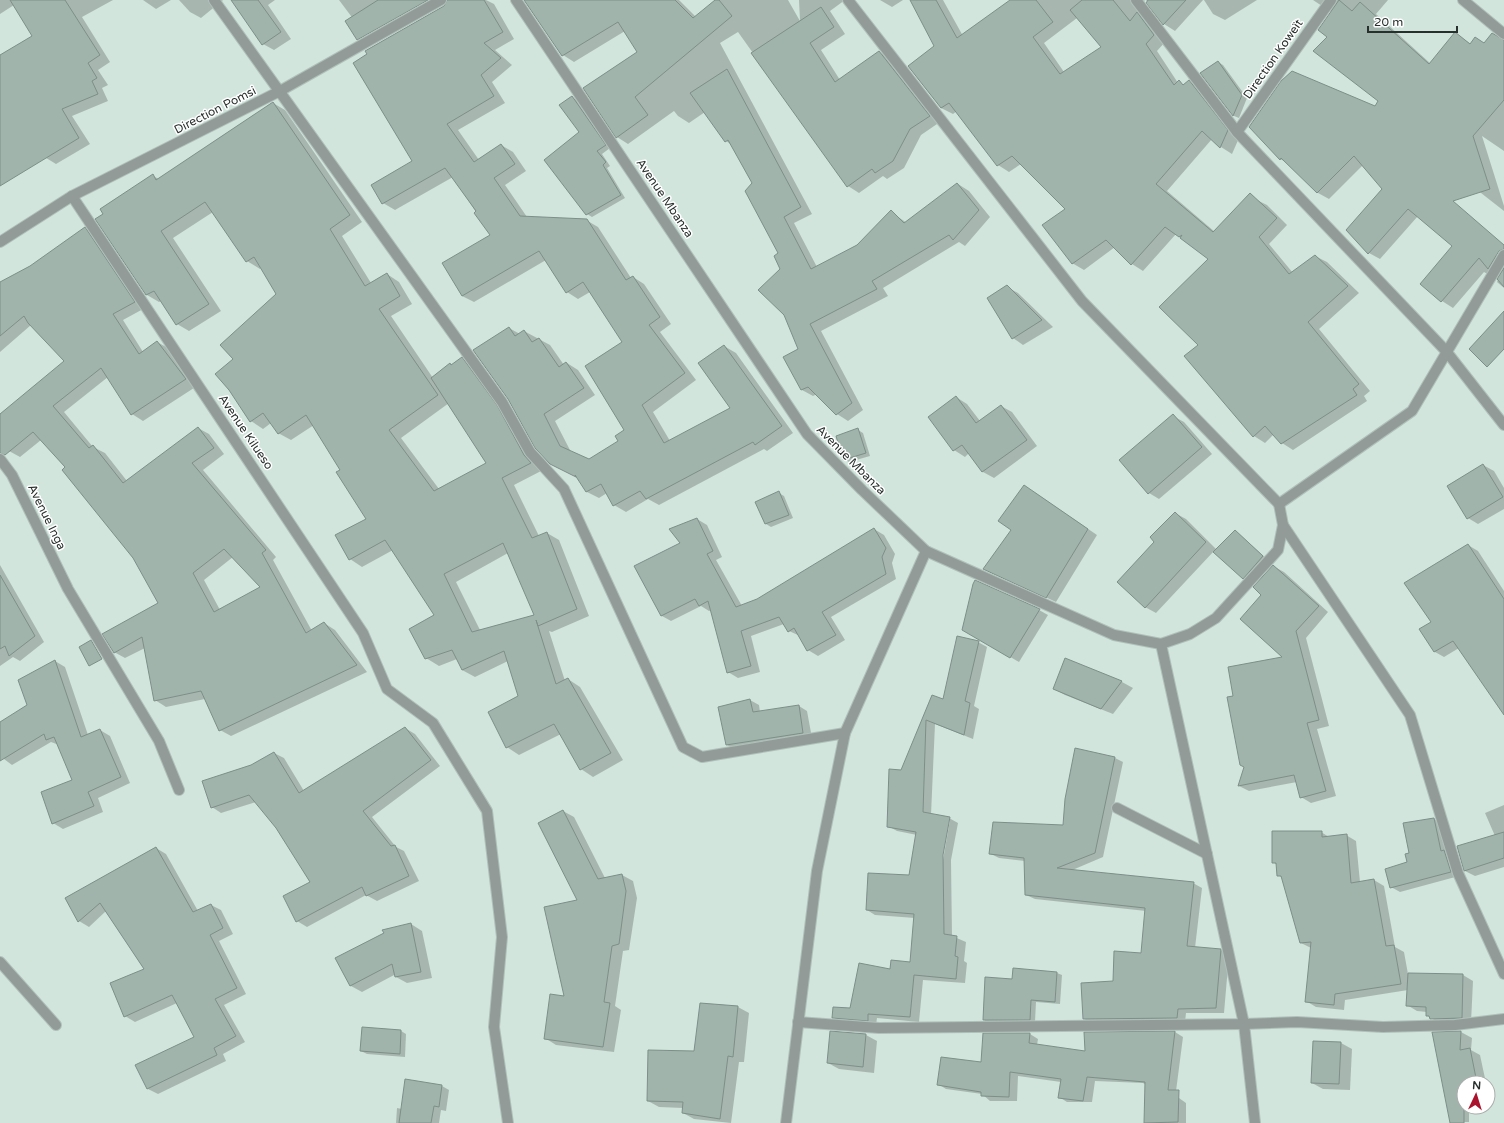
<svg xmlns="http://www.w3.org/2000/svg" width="1504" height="1123" font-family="'Varela Round',sans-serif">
	<rect width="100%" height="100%" fill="#d1e5dd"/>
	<!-- shadow -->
	<g fill="#0003" fill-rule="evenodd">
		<path d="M0 0H113L82 17 110 62 98 70 108 85 102 88 108 101 72 116 90 144 56 164 0 130V56L33 36 14 5 0 14Z"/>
		<path d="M143 0H171L156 9Z"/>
		<path d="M179 0H223L201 18 190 12Z"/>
		<path d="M232 0H275L268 5 291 39 274 50 263 44Z"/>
		<path d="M339 0H411L357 24Z"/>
		<path d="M469 0H486L494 4 514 39 495 50 512 65 492 82 505 103 458 130 479 160 501 145 513 152 526 171 505 185 527 217 586 220 598 227 631 278 633 277 644 284 671 324 660 332 696 380 653 412 670 441 731 409 724 346 736 353 793 433 767 451 764 449 659 505 648 499 626 512 614 505 607 493 599 498 587 492 579 478 551 464 509 328 520 334 524 331 550 345 564 365 567 363 578 370 595 395 555 421 571 452 589 460 620 442 625 431 623 342 590 292 578 299 567 292 546 260 474 302 462 296 491 235 453 177 395 210 383 203 413 161Z"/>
		<path d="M530 0H679L696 17 716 0H788L800 21 799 0H845L830 11 845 34 821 50 840 80 879 52 890 58 940 122 921 135 904 168 887 179 883 176 859 193 848 186 738 32 720 43 812 214 794 223 817 267 857 246 891 212 907 223 958 184 969 191 990 217 965 246 959 242 883 288 888 296 821 331 863 410 848 421 837 414 817 394 813 396 802 390 799 350 780 254 753 183 732 145 726 141 705 112 689 123 678 116 674 111 628 144 617 137 638 52 625 31 574 62 563 55Z"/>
		<path d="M880 0H903L892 7Z"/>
		<path d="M911 0H943L963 36 1012 0H1203L1175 31 1164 24 1146 0 1143 1 1165 42 1157 51 1178 83 1184 85 1189 81 1201 88 1239 138 1232 154 1221 147 1212 139 1167 191 1215 232 1255 199 1267 205 1287 225 1269 244 1293 273 1315 256 1327 262 1359 293 1319 329 1370 391 1364 396 1367 401 1293 450 1282 443 1274 434 1265 443 1254 436 1199 345 1209 259 1176 234 1143 271 1132 264 1115 247 1084 270 1072 263 1066 209 1021 164 1009 172 998 165 957 111 953 114 941 108 936 47ZM1077 18 1102 47 1064 72 1044 43Z"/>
		<path d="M1204 0H1257L1225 20 1213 14Z"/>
		<path d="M1313 0H1388L1376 14 1431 64 1456 34 1471 44 1504 41V151L1482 136 1504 206V211L1430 153 1416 167 1504 264V288L1497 282 1498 280 1484 272 1453 308 1442 301 1454 246 1418 216 1380 259 1369 253 1348 230 1384 189 1363 165 1329 199 1318 193 1288 163 1280 159 1250 127 1375 108 1379 101 1328 37 1331 12Z"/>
		<path d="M1218 62 1223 65 1247 98 1239 118 1234 116 1201 73Z"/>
		<path d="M572 97 577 100 610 148 602 154 610 166 607 168 625 198 592 217 587 214 581 133Z"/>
		<path d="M273 103 285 110 362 222 342 236 371 283 387 274 399 282 412 304 391 316 433 378 450 364 452 365 462 359 475 366 543 470 514 485 539 536 547 533 559 540 589 616 552 632 549 631 565 681 568 679 580 687 623 760 593 777 581 769 561 734 519 755 507 747 519 697 508 661 475 677 462 670 457 659 439 666 426 658 436 615 393 550 362 567 350 559 367 519 341 470 314 425 291 440 278 433 271 423 263 429 251 421 277 295 261 267 260 269 247 261 213 212 173 238 221 311 189 331 177 324 161 301 159 302 147 295 97 220 153 176 159 179ZM449 403 487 464 439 489 401 438ZM508 553 535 615 480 630 456 582Z"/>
		<path d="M85 228 96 234 145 308 123 320 143 352 157 342 168 348 197 386 143 421 132 414 108 377 64 412 93 447 105 453 127 481 198 428 209 434 224 454 203 470 276 557 273 560 312 631 324 623 335 630 367 672 231 736 220 730 205 699 166 707 155 700 145 648 125 658 114 652 159 604 134 558 66 468 41 440 20 457 9 451 0 440V415L66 361 31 325 0 352V283L30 267ZM233 557 261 587 220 610 204 580Z"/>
		<path d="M1007 287 1018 293 1053 327 1023 345 1013 338Z"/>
		<path d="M956 397 967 404 980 421 1001 406 1012 412 1037 446 994 478 983 472 969 453 965 457 954 450Z"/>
		<path d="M1173 416 1184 422 1212 454 1159 499 1149 493Z"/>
		<path d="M858 430 863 433 870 456 849 462 844 459Z"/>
		<path d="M1483 465 1494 471 1504 488V509L1478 524 1468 518Z"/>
		<path d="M1034 492 1097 535 1056 602 985 569 1013 530Z"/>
		<path d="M779 493 784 496 793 518 771 527 766 524Z"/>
		<path d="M1175 513 1186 519 1217 550 1240 535 1268 560 1249 581 1214 551 1156 613 1145 607 1156 542Z"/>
		<path d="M697 519 707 525 722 557 716 560 742 606 758 600 874 529 884 535 895 554 892 563 896 579 831 617 845 640 818 656 808 650 800 636 789 631 784 624 751 636 760 672 738 678 728 672 712 610 709 611 701 606 671 621 662 616 636 566 681 544Z"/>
		<path d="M1468 545 1478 551 1504 591V701L1459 648 1444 657 1435 652 1432 622Z"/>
		<path d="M0 565 44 642 20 661 13 657 0 666Z"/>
		<path d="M1273 566 1284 572 1328 612 1306 638 1329 726 1317 729 1336 796 1311 803 1301 797 1297 782 1249 791 1239 786 1245 767 1234 697 1284 658 1263 595Z"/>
		<path d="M1039 610 1048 615 1019 662 963 629Z"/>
		<path d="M978 642 987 647 974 706 979 709 973 739 935 724 931 815 949 818 958 823 951 860 952 936 966 942 964 961 967 963 965 983 923 980 919 1022 877 1018 876 1025 842 1022 833 1017 851 1009 891 970 911 963 915 918 875 915 867 910 909 876 917 835 897 831 888 826 902 771 932 696 943 701ZM948 820H950L943 860 941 859Z"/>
		<path d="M1066 659 1122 682 1133 688 1113 714 1065 695 1054 689Z"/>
		<path d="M55 661 65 667 88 735 100 730 110 736 130 783 98 798 103 812 63 829 53 823 74 781 59 745 51 742 12 765 0 756V723L29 705Z"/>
		<path d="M750 700 759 705 760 712 799 706 807 711 812 738 736 750 727 745Z"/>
		<path d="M405 728 415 734 440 766 372 817 396 847 404 851 419 881 377 901 366 895 307 927 297 921 311 883 277 827 256 802 221 813 212 807 251 766 274 753 284 758 304 791Z"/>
		<path d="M1115 758 1123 762 1103 857 1070 871 1193 883 1202 888 1195 948 1221 950 1229 955 1224 1013H1186L1185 1022 1092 1023 1084 1019 1114 982 1142 954 1146 911 1035 899 1026 895 1025 861 999 858 991 854 1064 826Z"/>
		<path d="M1504 805V867L1475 876 1465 871 1495 836 1485 813Z"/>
		<path d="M563 811 574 817 605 878 622 875 633 881 637 898 629 950 623 951 615 1006 621 1010 614 1052 556 1045 545 1038 565 997 579 900Z"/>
		<path d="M1434 819 1443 824 1459 876 1400 892 1391 887 1408 862 1410 853 1404 824Z"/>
		<path d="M1321 832 1329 837 1346 835 1356 841 1360 882 1374 880 1384 886 1395 947 1404 952 1408 974 1463 975 1473 981 1471 1023 1440 1024 1427 1015V1012L1417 1011 1407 1005 1408 990 1345 1000 1344 1010 1316 1007 1306 1001 1311 948 1301 943 1283 878 1278 875 1277 865 1273 862Z"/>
		<path d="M156 848 166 854 198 911 211 905 221 910 233 934 219 941 246 994 224 1005 245 1042 223 1054 226 1061 158 1094 148 1089 195 1037 177 1003 135 1022 125 1016 145 969 106 911 89 927 79 921Z"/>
		<path d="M411 924 422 931 432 978 407 983 396 977V974L362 992 351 986 337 959Z"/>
		<path d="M1057 973 1062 975 1060 1004 1036 1002 1035 1022 989 1023 984 1020 1013 980Z"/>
		<path d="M738 1007 749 1013 744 1062H739L731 1123 694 1119 683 1113V1108L659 1107 648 1101Z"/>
		<path d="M363 1028 401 1031 406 1034 405 1057 367 1054 361 1051Z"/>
		<path d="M831 1032 866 1035 877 1041 874 1073 839 1069 828 1063Z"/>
		<path d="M1175 1032 1183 1037 1175 1099 1179 1098 1186 1103V1123H1145L1146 1085 1143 1083 1095 1081 1092 1102H1067L1059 1097 1061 1082 1018 1076 1017 1101H990L982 1094 946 1089 938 1084 982 1063 1030 1034 1038 1039 1037 1045 1086 1052 1085 1033Z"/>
		<path d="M1461 1032 1472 1038 1471 1050 1480 1055 1486 1083H1464V1107H1469V1122H1460L1449 1116Z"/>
		<path d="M1314 1042 1341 1043 1352 1049 1350 1090 1323 1089 1312 1083Z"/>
		<path d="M406 1080 442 1086 449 1090 446 1111 441 1110 439 1123H396L397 1108 402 1109Z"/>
	</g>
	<!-- building -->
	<g fill="#a1b4ac" stroke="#7d8f88" fill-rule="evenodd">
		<path d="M10 0H65L100 55 88 63 97 78 92 81 98 94 62 109 79 138 0 186V55L32 36Z"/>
		<path d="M231 0H258L281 32 262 45Z"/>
		<path d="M378 0H428L357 40 345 21Z"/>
		<path d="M447 0H484L503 32 484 43 501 58 481 75 494 96 447 124 474 162 501 144 515 164 494 178 520 216 587 219 626 280 633 276 660 317 649 325 685 373 642 405 664 443 730 408 698 363 724 345 782 426 755 445 753 442 646 499 640 491 613 506 601 484 586 492 575 475 576 477 550 464 535 448 508 399 473 350 509 327 515 336 524 330 532 342 539 338 559 367 566 362 584 388 544 414 560 446 589 459 618 441 615 436 624 430 585 366 622 342 583 282 566 293 539 251 462 296 442 263 490 235 474 213 476 211 445 168 382 204 371 185 412 161 353 63 367 54 365 51 444 6Z"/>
		<path d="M524 0H675L693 18 715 0H719L732 16 635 97 648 115 616 138 583 88 637 52 618 22 562 56Z"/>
		<path d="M910 0H936L957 38 1010 0H1036L1053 22 1033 37 1060 74 1101 47 1070 10 1082 0H1113L1130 21 1137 12 1154 35 1146 44 1174 85 1179 80 1183 85 1189 80 1228 130 1220 148 1202 131 1156 184 1213 232 1250 193 1277 218 1259 237 1289 274 1315 255 1348 286 1308 322 1359 384 1353 389 1357 395 1281 444 1265 426 1253 437 1184 356 1198 345 1159 307 1208 259 1180 238 1182 235 1179 237 1165 227 1131 265 1106 240 1072 264 1042 225 1065 209 1012 156 997 166 949 103 941 108 908 66 934 46Z"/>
		<path d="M1148 0H1186L1163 25 1146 3Z"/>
		<path d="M1339 0 1352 11 1360 2 1429 64 1455 32 1470 44 1475 37 1484 43 1492 33 1504 40V100L1473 136 1490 189 1453 201 1504 245V249L1499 251 1488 269 1479 258 1441 302 1420 284 1452 246 1408 209 1368 254 1346 230 1382 189 1354 156 1317 193 1281 158 1280 160 1249 127 1281 81 1292 71 1375 106 1378 101 1313 51 1327 37 1318 30Z"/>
		<path d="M821 7 834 27 810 43 835 82 879 51 930 116 910 129 893 161 875 173 872 169 847 187 751 53Z"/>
		<path d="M1218 61 1242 95 1233 116 1200 73Z"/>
		<path d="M727 69 801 207 784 217 811 269 857 245 891 210 904 223 957 183 979 210 953 240 949 235 872 281 877 289 810 324 852 403 836 415 808 387 801 390 783 357 798 349 784 315 758 290 780 269 774 256 778 253 745 191 752 183 728 140 725 142 690 93Z"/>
		<path d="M572 96 606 145 597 151 606 162 603 165 621 195 586 215 544 160 579 132 559 105Z"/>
		<path d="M273 102 350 215 330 229 365 286 387 273 400 296 379 309 438 395 389 430 434 491 486 463 431 378 450 363 451 365 462 357 497 405 524 455 531 463 502 478 532 538 547 532 577 609 538 626 536 620 556 684 568 678 611 753 580 770 554 724 506 748 488 712 518 696 504 651 462 670 452 650 425 659 409 629 434 615 385 540 349 560 335 535 366 519 336 472 340 470 306 415 278 434 263 413 250 422 229 390 215 374 233 359 220 345 276 294 254 257 246 262 205 202 161 231 209 304 176 325 154 291 146 295 95 219 103 214 100 209 153 174 156 180ZM503 543 534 615 472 632 444 574Z"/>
		<path d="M85 227 135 302 113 314 139 354 157 341 186 379 131 415 101 368 53 406 89 448 93 445 123 483 198 427 214 448 192 463 266 550 262 553 306 633 324 622 357 665 219 731 201 691 154 701 142 637 114 653 102 634 158 603 133 558 62 470 65 467 33 432 5 455 0 453V414L64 361 28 323 24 316 0 336V282L30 266ZM224 549 260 587 214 612 193 573Z"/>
		<path d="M1504 268V287L1497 279Z"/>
		<path d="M1007 285 1042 320 1012 339 987 298Z"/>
		<path d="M1504 311V349L1487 367 1469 349Z"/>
		<path d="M956 396 976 423 1001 405 1027 440 982 472 962 445 953 451 928 417Z"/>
		<path d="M1173 414 1202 447 1148 494 1119 460Z"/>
		<path d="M858 428 866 453 843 460 836 436Z"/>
		<path d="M1483 464 1503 497 1467 519 1447 486Z"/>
		<path d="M1024 485 1088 529 1046 598 983 569 1011 530 998 521Z"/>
		<path d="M779 491 789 515 765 524 755 502Z"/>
		<path d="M1175 512 1206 542 1145 608 1117 582 1154 542 1150 537Z"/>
		<path d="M697 518 713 551 707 554 736 607 757 599 874 528 886 548 882 557 886 574 822 612 836 635 807 651 794 628 788 632 779 617 741 631 751 666 727 673 708 601 699 606 695 599 661 616 634 566 680 543 669 529Z"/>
		<path d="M1235 530 1263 556 1243 579 1213 552Z"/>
		<path d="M1468 544 1504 599V715L1453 641 1434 652 1419 629 1431 622 1404 583Z"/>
		<path d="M1273 565 1319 606 1296 631 1319 720 1307 723 1326 791 1300 798 1294 775 1238 786 1244 767 1240 765 1227 697 1233 696 1228 667 1282 657 1240 619 1261 595 1253 587Z"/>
		<path d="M0 575 35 636 9 656 5 646 0 649Z"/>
		<path d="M975 580 1040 609 1010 658 962 630 973 584Z"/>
		<path d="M957 636 979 641 965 701 970 703 964 735 926 720 923 812 950 817 943 855 944 934 957 936 955 956 958 957 956 979 914 975 910 1017 868 1014V1021L832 1018 833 1007 850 1008 859 963 890 969 891 960 910 962 914 914 866 910 868 873 909 875 916 832 887 827 889 769 901 770 932 695 943 699Z"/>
		<path d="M91 640 102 659 89 666 79 647Z"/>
		<path d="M1065 658 1122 681 1101 709 1053 689Z"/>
		<path d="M55 660 81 737 100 729 121 777 88 792 94 806 52 824 41 792 72 780 54 737 46 740 44 734 0 761V722L27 705 18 680Z"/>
		<path d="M750 699 753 712 799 705 803 733 726 745 718 707Z"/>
		<path d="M405 727 431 760 363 811 391 846 395 845 409 876 366 896 362 887 296 922 283 896 310 882 276 828 249 795 211 808 202 781 251 765 274 752 299 793Z"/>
		<path d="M1075 748 1115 757 1095 853 1057 868 1194 882 1187 946 1221 949 1216 1008 1178 1009 1177 1018 1083 1019 1081 983 1113 981 1114 951 1141 953 1145 908 1025 895 1024 858 989 854 993 822 1063 825 1065 799Z"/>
		<path d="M563 810 598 879 622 874 626 891 619 944 612 946 604 1002 610 1003 603 1047 544 1039 550 994 564 996 544 907 577 900 538 823Z"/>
		<path d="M1434 818 1441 851 1444 850 1451 872 1390 888 1385 869 1407 862 1405 854 1409 853 1403 823Z"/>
		<path d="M1272 831H1322V837L1347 834 1351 883 1374 879 1386 946 1394 945 1401 984 1335 994 1334 1005 1305 1002 1311 942 1300 943 1281 876H1277L1276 863H1272Z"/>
		<path d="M1504 832V858L1464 871 1457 846Z"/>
		<path d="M156 847 193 912 211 904 223 928 210 935 237 988 215 999 236 1036 214 1048 217 1055 147 1089 135 1065 194 1037 172 995 124 1017 110 983 144 969 100 903 78 922 65 898Z"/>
		<path d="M411 923 421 972 395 977 392 964 350 986 335 958 384 933 382 930Z"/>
		<path d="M1013 968 1057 972 1055 1002 1031 1000 1030 1020H983L985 977 1012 979Z"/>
		<path d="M1408 973 1463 974 1462 1018 1430 1019 1429 1016H1426V1007L1406 1006Z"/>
		<path d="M700 1003 738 1006 733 1057 728 1056 720 1119 682 1113 683 1102 647 1101 648 1050 694 1051Z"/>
		<path d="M362 1027 401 1030 400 1054 360 1051Z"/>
		<path d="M830 1031 866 1034 863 1067 827 1063Z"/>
		<path d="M1175 1031 1168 1090H1179L1178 1122 1144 1123 1145 1082 1087 1077 1083 1101 1058 1098 1061 1079 1010 1072 1009 1097 981 1096V1092L937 1085 941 1057 981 1062 983 1033H1030L1029 1043 1085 1051 1084 1032Z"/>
		<path d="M1461 1031 1460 1050 1470 1048 1477 1083H1464V1123H1450L1432 1032Z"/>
		<path d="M1313 1041 1341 1042 1339 1084 1311 1083Z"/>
		<path d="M405 1079 442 1085 439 1107 434 1106 431 1123H399Z"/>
	</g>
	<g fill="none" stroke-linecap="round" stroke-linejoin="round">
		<!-- street casing -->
		<g stroke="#afc1ba" stroke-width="12">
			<g id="street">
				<path d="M214 0 502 402 530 452 564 489 683 747 702 757 845 733"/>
				<path d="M516 0 807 434 862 490 926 551 1114 635 1161 644 1190 634 1216 618 1278 550 1283 525 1279 504"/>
				<path d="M848 0 1082 301 1279 504 1412 411 1504 255"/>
				<path d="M1136 0 1237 132 1446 351 1504 425"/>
				<path d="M1463 0 1504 34"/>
				<path d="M1237 132 1331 0"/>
				<path d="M72 196 363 633 387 689 433 723 487 811 502 937 494 1027 508 1123"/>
				<path d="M0 242 72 196 280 91 441 0"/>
				<path d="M0 459 12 475 68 589 159 741 179 790"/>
				<path d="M1283 525 1410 715 1458 873 1504 974"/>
				<path d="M1161 644 1244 1024 1255 1123"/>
				<path d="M1117 808 1207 854"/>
				<path d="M0 962 56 1025"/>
				<path d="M798 1022 879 1028 1244 1024 1297 1022 1383 1027 1455 1025 1504 1019"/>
				<path d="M786 1123 817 871 845 733 926 551"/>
			</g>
		</g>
		<!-- street -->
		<use href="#street" stroke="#939b98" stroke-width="10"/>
	</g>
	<g text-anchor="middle" stroke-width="3" stroke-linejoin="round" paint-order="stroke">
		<!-- street labels -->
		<g font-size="12" fill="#28302d" stroke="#fff">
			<text transform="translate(1273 59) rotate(-55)" y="4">Direction Koweït</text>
			<text transform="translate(215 110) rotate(-27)" y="4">Direction Pomsi</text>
			<text transform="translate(665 198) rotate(56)" y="4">Avenue Mbanza</text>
			<text transform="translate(246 432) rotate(56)" y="4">Avenue Kilueso</text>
			<text transform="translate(851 460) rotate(45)" y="4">Avenue Mbanza</text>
			<text transform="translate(47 517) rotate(64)" y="4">Avenue Inga</text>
		</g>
	</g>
	<!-- north arrow -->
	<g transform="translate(1476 1095) rotate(4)"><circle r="19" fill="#ffffff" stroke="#a9acab"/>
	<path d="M0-3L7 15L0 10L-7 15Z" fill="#aa132d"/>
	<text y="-6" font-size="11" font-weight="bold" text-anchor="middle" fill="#28302d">N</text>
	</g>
	<!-- scale -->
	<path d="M1368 26v6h89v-6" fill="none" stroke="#28302d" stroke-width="2"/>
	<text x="1374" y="26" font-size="12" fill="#28302d" stroke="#ffffff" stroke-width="3" paint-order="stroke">20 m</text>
</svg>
